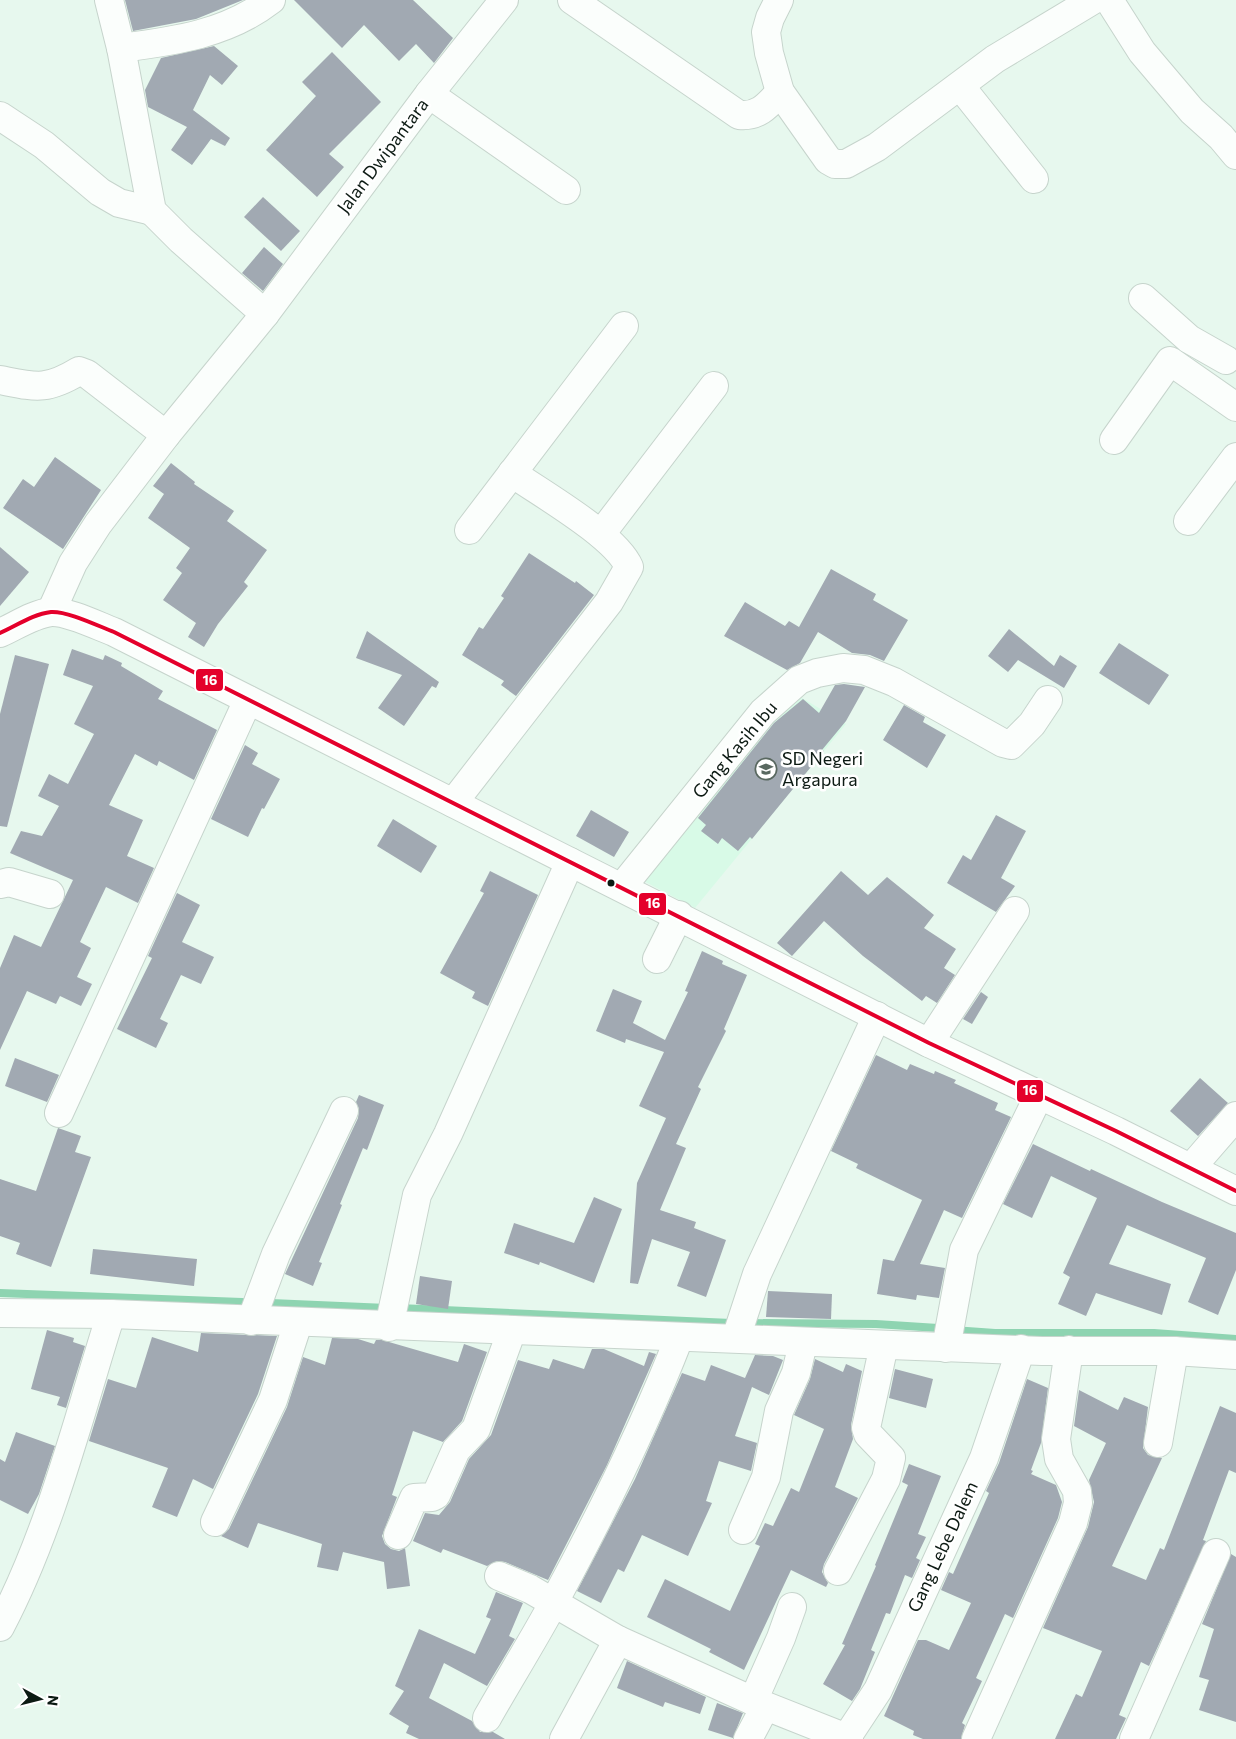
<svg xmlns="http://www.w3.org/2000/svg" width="1236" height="1739" font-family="Commissioner,sans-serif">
	<rect width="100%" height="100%" fill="#e7f8ee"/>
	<!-- built -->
	<path fill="#d8fae7" d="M802 698 846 724 695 908 636 877 774 710Z"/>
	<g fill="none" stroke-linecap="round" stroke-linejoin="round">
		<!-- stream -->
		<g stroke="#8ed4b1" stroke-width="8">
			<path d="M0 1293 242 1302"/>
			<path d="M271 1303 387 1308"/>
			<path d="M399 1308 731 1323"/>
			<path d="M746 1323 876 1324 938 1328"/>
			<path d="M953 1330 995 1333H1154L1236 1339"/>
		</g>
	</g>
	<!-- building -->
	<g fill="#a1a9b2">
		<path d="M125 0H243L196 19 133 31Z"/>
		<path d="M294 0H413L453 38 434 63 416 44 399 61 364 25 342 48Z"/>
		<path d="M214 46 238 66 222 85 210 75 193 110 230 138 225 146 211 139 192 165 171 150 187 127 148 107 145 90 161 58Z"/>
		<path d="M332 52 381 102 329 154 344 167 317 197 266 150 316 96 302 82Z"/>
		<path d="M263 197 300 231 281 251 244 217Z"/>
		<path d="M264 247 283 264 263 291 242 273Z"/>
		<path d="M55 457 101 490 63 549 3 508 23 479 34 487Z"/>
		<path d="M171 463 195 482 194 484 234 511 227 521 267 550 244 582 248 586 218 624 204 647 188 637 196 623 163 600 182 573 176 568 190 548 148 518 164 494 153 486Z"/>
		<path d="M0 547 29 572 0 606Z"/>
		<path d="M529 553 575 583 576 581 594 595 516 696 501 685 504 681 462 655 479 627 483 629 504 598 501 596Z"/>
		<path d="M831 569 876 594 873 600 908 620 884 661 870 655 852 653 818 632 800 663 787 670 724 636 745 602 785 626 789 621 799 627Z"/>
		<path d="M1009 629 1054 666 1060 655 1077 666 1064 688 1018 660 1008 672 988 656Z"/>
		<path d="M367 631 439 682 436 688 432 686 404 726 378 708 402 675 356 658Z"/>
		<path d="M1119 643 1169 675 1149 705 1099 673Z"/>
		<path d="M72 649 103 660 105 655 122 663 121 666 163 691 158 699 217 730 194 780 159 761 157 766 135 754 109 805 143 820 127 856 154 868 138 903 106 887 80 942 91 948 77 977 92 984 81 1006 60 996 56 1004 27 991 0 1050V968L14 935 41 947 73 880 10 853 21 831 42 836 59 806 38 796 49 774 68 784 94 734 74 724 93 686 63 675Z"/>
		<path d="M15 655 49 664 7 827 0 826V714Z"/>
		<path d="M844 684 865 687 846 721 822 750 824 751 752 839 750 837 738 851 722 838 718 844 701 831 706 825 698 818 774 723 803 699 819 713 835 685Z"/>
		<path d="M904 705 925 717 923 722 946 735 927 768 883 740Z"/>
		<path d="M245 745 258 753 252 764 280 779 264 809 262 808 248 837 211 819Z"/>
		<path d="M591 810 629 832 614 857 576 836Z"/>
		<path d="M996 815 1026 831 1001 878 1015 886 996 912 947 883 963 855 971 860Z"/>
		<path d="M393 819 437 846 421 873 377 846Z"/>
		<path d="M490 871 538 895 488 1006 472 998 475 992 440 973 484 893 480 891Z"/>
		<path d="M841 871 868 895 887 877 934 915 924 928 956 949 944 968 955 975 937 1003 926 996 922 1001 863 956 824 921 792 956 777 943Z"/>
		<path d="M177 893 200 905 182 942 214 957 201 984 181 975 160 1019 168 1023 156 1048 117 1029 152 958 148 956Z"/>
		<path d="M702 951 723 961 722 964 747 975 724 1029 726 1031 698 1087 701 1089 676 1144 686 1148 660 1210 696 1222 694 1228 726 1240 706 1297 677 1286 690 1252 652 1239 638 1284 630 1283 637 1183 666 1118 639 1106 664 1052 626 1039 625 1043 596 1031 613 989 642 1001 633 1023 665 1040 688 992 685 991Z"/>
		<path d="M981 992 988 997 972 1024 963 1019Z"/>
		<path d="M876 1055 907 1070 910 1064 934 1074 935 1071 956 1080 954 1083 998 1103 995 1110 1011 1117 962 1218 944 1210 920 1264 945 1268 939 1298 917 1295 916 1300 877 1294 883 1259 894 1261 922 1200 856 1168 858 1164 831 1151Z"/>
		<path d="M15 1058 59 1075 47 1102 5 1086Z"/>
		<path d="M1200 1078 1228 1103 1198 1136 1170 1111Z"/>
		<path d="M359 1095 384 1105 367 1150 363 1148 340 1204 342 1205 319 1262 322 1263 313 1286 285 1274 358 1118 359 1109 356 1102Z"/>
		<path d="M58 1128 81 1136 75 1152 91 1157 51 1267 16 1254 20 1243 0 1236V1179L36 1191Z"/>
		<path d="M1033 1144 1090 1171 1091 1169 1162 1202 1236 1233V1270L1218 1315 1188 1302 1206 1258 1127 1225 1109 1264 1171 1284 1162 1315 1096 1293 1086 1316 1058 1304 1070 1277 1063 1273 1097 1198 1051 1176 1032 1218 1003 1204Z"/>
		<path d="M594 1197 622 1209 594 1283 540 1262 539 1265 504 1253 514 1223 574 1243Z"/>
		<path d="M93 1249 197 1259 194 1286 90 1274Z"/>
		<path d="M420 1276 452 1281 448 1309 416 1304Z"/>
		<path d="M768 1291 832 1294 831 1319 766 1317Z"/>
		<path d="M47 1330 74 1338 73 1342 85 1346 66 1408 57 1405 60 1397 31 1389Z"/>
		<path d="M201 1333 277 1336 258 1394 213 1489 193 1479 177 1517 152 1507 168 1468 89 1441 108 1379 136 1388 152 1337 198 1352Z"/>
		<path d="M332 1338 358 1339 374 1344 376 1340H382L458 1362 464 1344 487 1352 462 1421 443 1442 413 1431 392 1495 397 1497 382 1536 385 1544 391 1549 399 1551 405 1548 410 1586 387 1589 384 1562 343 1552 338 1571 317 1567 322 1544 258 1523 248 1548 221 1536 229 1529 287 1407 303 1357 325 1365Z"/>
		<path d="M592 1349H604L644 1366 649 1352 656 1354 607 1465 548 1580 505 1562 497 1561 487 1566 443 1549 441 1553 413 1541 425 1513 439 1515 450 1502 469 1459 491 1435 518 1360 549 1369 553 1359 584 1369Z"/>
		<path d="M755 1355 773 1356 783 1360 769 1395 752 1387 735 1436 757 1443 751 1471 719 1461 706 1501 712 1503 688 1556 642 1535 624 1572 618 1569 601 1603 577 1591 635 1479 682 1373 705 1381 711 1365 745 1378Z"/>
		<path d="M815 1359 843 1372 846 1364 862 1371 851 1425 853 1439 835 1487 858 1498 824 1564 822 1572 828 1583 826 1587 791 1570 744 1670 709 1652 711 1649 647 1617 665 1579 730 1611 760 1546 755 1544 765 1523 773 1526 791 1488 799 1492 824 1429 794 1415 810 1379Z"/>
		<path d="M895 1369 933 1379 926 1408 889 1398Z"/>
		<path d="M1027 1379 1048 1388 1041 1443 1031 1470 1033 1471 1031 1474 1056 1485 1062 1502 1058 1518 1013 1618 1005 1614 976 1678 982 1681 962 1723 965 1725 961 1739H923L913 1735 914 1731 884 1716 918 1640H926L949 1650 971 1603 941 1590 949 1572 953 1574 989 1493 986 1491 999 1463Z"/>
		<path d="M1079 1390 1118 1410 1124 1397 1148 1407 1143 1448 1148 1455 1162 1458 1112 1566 1146 1580 1160 1548 1164 1550 1220 1406 1236 1413V1473L1229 1470 1203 1540 1206 1541 1149 1666 1141 1662 1119 1715 1126 1718 1116 1739H1055L1076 1694 1082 1697 1102 1651 1043 1628 1088 1527 1094 1502 1089 1480 1106 1443 1074 1426Z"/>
		<path d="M16 1432 55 1446 39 1494 28 1514 0 1500V1459L5 1462Z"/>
		<path d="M909 1464 941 1476 918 1534 926 1537 916 1558 920 1560 912 1578 905 1575 890 1614 886 1613 871 1650 875 1652 860 1689 852 1701 823 1684 845 1645 842 1644 876 1566 875 1565 908 1485 902 1482Z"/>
		<path d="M1231 1554 1236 1557V1722L1199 1710 1209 1680 1199 1677 1214 1629 1202 1624Z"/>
		<path d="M496 1592 523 1603 509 1636 515 1639 487 1686 444 1663 429 1698 472 1721 480 1732H493L505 1739H419L406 1733 409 1726 389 1714 404 1691 395 1686 419 1629 475 1654 491 1619 486 1617Z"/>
		<path d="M627 1661 706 1697 700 1714 665 1702 663 1707 617 1688Z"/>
		<path d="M717 1703 743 1713 733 1738 708 1730Z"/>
	</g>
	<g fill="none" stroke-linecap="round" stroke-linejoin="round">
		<!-- minor casing -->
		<g stroke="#c6d4cc" stroke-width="30">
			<g id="minor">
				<path d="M109 0 121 48 152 211 181 240 265 314"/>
				<path d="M572 0 739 115C759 117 768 105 780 92"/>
				<path d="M779 0 770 18 766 32 769 53 780 92 828 160 835 164H846L877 147 995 59 1093 0"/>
				<path d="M1109 0 1142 52 1192 111 1221 137 1236 155"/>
				<path d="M121 48C175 41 227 34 271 0"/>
				<path d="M961 87 1034 179"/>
				<path d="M429 94 566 190"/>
				<path d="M0 116 44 145 100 192 119 203 152 211"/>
				<path d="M1143 298 1189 339 1226 360"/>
				<path d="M0 380C36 387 46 391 79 371L87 374 166 435"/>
				<path d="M1114 440 1170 361 1236 407"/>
				<path d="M1188 521 1236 457"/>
				<path d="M469 530 624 326"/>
				<path d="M601 534 714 386"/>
				<path d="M51 612 73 563 98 524 166 435 265 314 429 94 504 0"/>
				<path d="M0 633C16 626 33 614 51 612 68 611 98 626 114 632L929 1043 1116 1131 1236 1191"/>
				<path d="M453 803 609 602 629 567C616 536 542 494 512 473"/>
				<path d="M0 884 9 882 50 894"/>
				<path d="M622 887 763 712 799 680 817 673 843 668 864 670 894 682 1003 743 1011 745 1032 724 1048 700"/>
				<path d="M657 959 679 915"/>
				<path d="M929 1043 1015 911"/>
				<path d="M59 1113 248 700"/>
				<path d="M1191 1168 1236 1116"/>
				<path d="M0 1313 111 1314 1042 1351H1174L1236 1355"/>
				<path d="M251 1321 276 1254 344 1111"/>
				<path d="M389 1327 417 1195 448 1134 570 862"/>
				<path d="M736 1338 757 1274 877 1016"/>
				<path d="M946 1348 964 1250 1039 1095"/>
				<path d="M1158 1443 1174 1351"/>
				<path d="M215 1522 273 1400 298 1323"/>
				<path d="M743 1530 766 1477 779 1411 796 1373 803 1343"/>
				<path d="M398 1535 414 1498 432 1497 436 1495 456 1450 476 1429 512 1330"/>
				<path d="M838 1571 886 1479 891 1458 868 1434 866 1428 884 1345"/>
				<path d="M499 1576 530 1589 618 1640 753 1701 849 1739"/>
				<path d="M0 1627C51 1530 78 1419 111 1314"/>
				<path d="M753 1701 781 1638 792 1607"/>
				<path d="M487 1718C509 1679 533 1641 554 1602 600 1517 644 1428 679 1338"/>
				<path d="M847 1737 878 1690 984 1458 1021 1349"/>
				<path d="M564 1739 618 1640"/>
				<path d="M748 1739 765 1707"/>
				<path d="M976 1739 1073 1523 1078 1503 1077 1491 1059 1459 1056 1439 1069 1350"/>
				<path d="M1134 1739 1216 1553"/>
			</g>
		</g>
		<!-- minor -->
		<use href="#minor" stroke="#fbfefc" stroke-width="28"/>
		<!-- bus-1 casing -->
		<g stroke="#fff" stroke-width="8">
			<path id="bus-1" d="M0 633C16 626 33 614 51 612 68 611 98 626 114 632L929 1043 1116 1131 1236 1191"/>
		</g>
		<!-- bus-1 -->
		<use href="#bus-1" stroke="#e4002b" stroke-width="4"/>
	</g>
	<!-- icons -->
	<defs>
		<g id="school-ring" transform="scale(1.125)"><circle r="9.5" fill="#fff" stroke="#596860" stroke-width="1.5"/><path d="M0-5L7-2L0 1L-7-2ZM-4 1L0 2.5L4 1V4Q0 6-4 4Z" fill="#596860"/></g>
	</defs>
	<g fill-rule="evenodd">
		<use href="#school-ring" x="766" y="769"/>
	</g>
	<!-- markers -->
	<circle fill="#0c1a13" stroke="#fff" stroke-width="2" cx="611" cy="883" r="4.5"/>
	<g text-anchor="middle" stroke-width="5" stroke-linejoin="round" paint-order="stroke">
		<!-- street labels -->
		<g font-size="18" fill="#0c1a13" stroke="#fff">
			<text transform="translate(383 156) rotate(-53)" y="6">Jalan Dwipantara</text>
			<text transform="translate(735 750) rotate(-50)" y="6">Gang Kasih Ibu</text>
			<text transform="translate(943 1547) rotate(-65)" y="6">Gang Lebe Dalem</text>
		</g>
		<!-- poi labels -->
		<g font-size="18" fill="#0c1a13" stroke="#fff" text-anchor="start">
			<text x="782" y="765">SD Negeri<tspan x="782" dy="21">Argapura</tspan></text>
		</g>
	</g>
	<g stroke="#fff" stroke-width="2">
		<rect x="195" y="668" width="29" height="24" rx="5" fill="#e4002b"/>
		<rect x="638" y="892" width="29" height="24" rx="5" fill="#e4002b"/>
		<rect x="1016" y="1079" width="28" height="24" rx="5" fill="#e4002b"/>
	</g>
	<g font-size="14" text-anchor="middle" font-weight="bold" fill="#fff">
		<text x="210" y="685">16</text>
		<text x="653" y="908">16</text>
		<text x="1030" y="1095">16</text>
	</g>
	<!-- north arrow -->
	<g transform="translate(40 1699) rotate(97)" stroke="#ffffff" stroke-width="4" paint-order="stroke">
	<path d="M0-4L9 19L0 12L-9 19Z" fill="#0c1a13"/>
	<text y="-8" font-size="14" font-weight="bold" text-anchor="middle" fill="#0c1a13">N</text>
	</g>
</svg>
